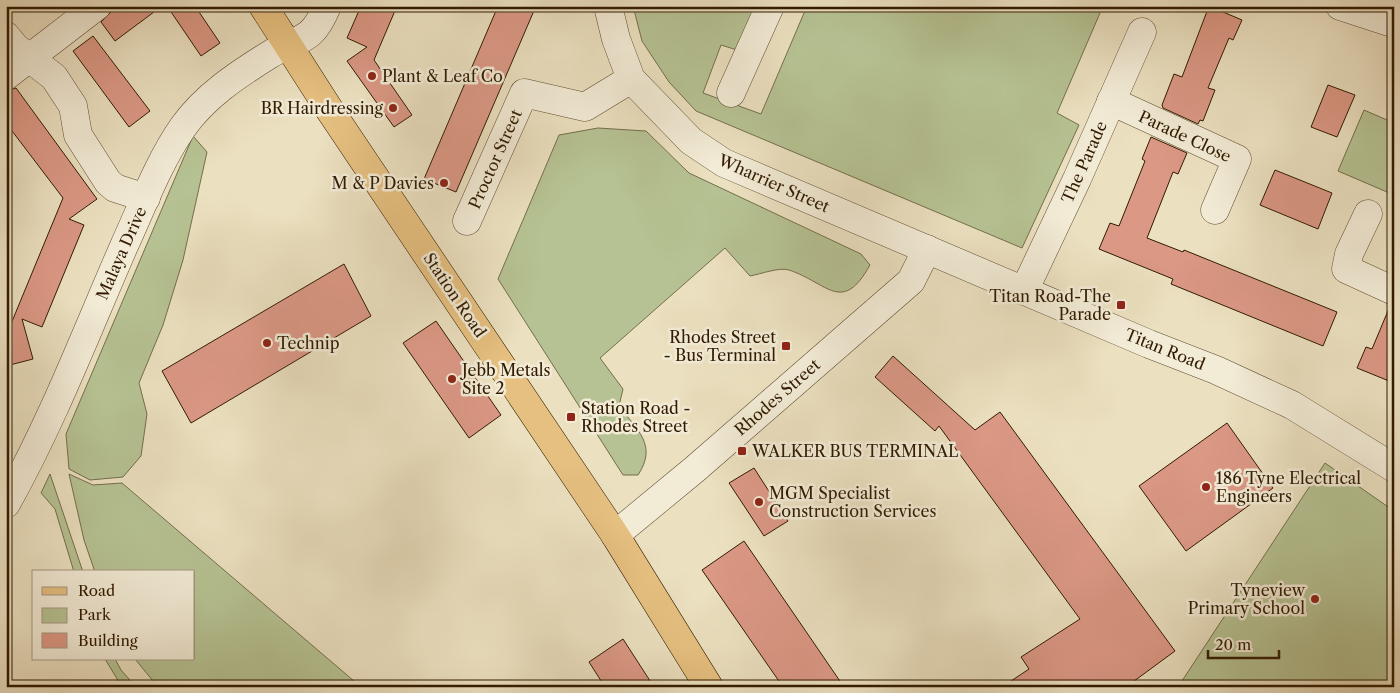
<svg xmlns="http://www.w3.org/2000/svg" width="1400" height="693" font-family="'Libre Caslon Text',serif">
	<rect width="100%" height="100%" fill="#ebe0c0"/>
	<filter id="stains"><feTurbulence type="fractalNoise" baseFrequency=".004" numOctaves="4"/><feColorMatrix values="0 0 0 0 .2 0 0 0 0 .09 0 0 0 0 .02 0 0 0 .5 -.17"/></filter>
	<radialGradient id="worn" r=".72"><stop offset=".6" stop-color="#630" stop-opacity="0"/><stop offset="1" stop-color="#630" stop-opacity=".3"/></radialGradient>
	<!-- green -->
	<g fill="#b6c293" stroke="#746e4a">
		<path d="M633 6H756L737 50 721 45 703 93 761 114 807 6H1103L1057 113 1079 125 1022 248 696 111 669 82 642 41Z"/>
		<path d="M1364 110 1394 123V195L1338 171Z"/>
		<path d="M598 128 646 131 689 173 861 254 870 265C842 315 828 283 789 270 779 267 761 274 750 276L725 248 600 358 623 389 619 406C637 430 658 445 638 475H623L498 279 559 135Z"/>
		<path d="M193 136 207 152 183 260 163 325 139 383 147 414 141 456 123 477 90 480 69 469 66 434Z"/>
		<path d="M1325 463 1394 511V687H1178Z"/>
		<path d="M50 474 83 572H74L55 509 41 493Z"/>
		<path d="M69 474 93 485 122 483 361 687H158L135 659H194V572H95L84 540Z"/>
		<path d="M105 659H115L121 670 136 687H122Z"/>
	</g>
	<!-- building -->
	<g fill="#db9885" stroke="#311b01">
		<path d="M112 6H162L115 41 101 22 111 12Z"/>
		<path d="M167 6H195L220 43 201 56Z"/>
		<path d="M361 6H397L374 60 412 115 394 127 347 61 367 47 347 38Z"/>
		<path d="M498 6H536L456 192 424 179Z"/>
		<path d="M1209 6 1242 20 1233 40 1229 38 1208 88 1215 90 1203 121 1200 120 1198 124 1163 108 1162 105 1174 74 1182 77Z"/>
		<path d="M93 36 150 111 129 127 73 51Z"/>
		<path d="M1328 85 1355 95 1337 137 1311 127Z"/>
		<path d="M16 88 97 199 69 219 84 225 42 327 22 319 33 359 6 366V336L63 198 6 123V91Z"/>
		<path d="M1151 137 1187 153 1178 174 1173 172 1147 238 1183 252 1184 250 1337 312 1323 346 1171 284 1173 279 1099 249 1110 223 1119 226 1145 161 1142 159Z"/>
		<path d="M1275 170 1332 193 1318 229 1260 205Z"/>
		<path d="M344 264 371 316 191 423 162 371Z"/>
		<path d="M1390 306H1394V383L1357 368 1366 347 1372 349Z"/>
		<path d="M436 321 501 415 469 438 403 343Z"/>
		<path d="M893 356 975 430 1000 412 1175 651 1126 687H1002L1029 669 1021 657 1080 619 939 426 935 431 875 377Z"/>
		<path d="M1227 423 1273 488 1186 551 1139 486Z"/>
		<path d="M754 468 788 521 764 536 729 483Z"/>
		<path d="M744 541 844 687H783L702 570Z"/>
		<path d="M623 639 654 687H605L589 662Z"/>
	</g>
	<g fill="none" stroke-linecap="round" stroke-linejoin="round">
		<!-- minor casing -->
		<g stroke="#604c31" stroke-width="29">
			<g id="minor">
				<path d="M608 6 616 39 631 79 691 141 724 163 1149 344 1216 370 1292 405 1394 468"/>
				<path d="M1340 6 1389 22"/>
				<path d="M6 36 16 48 54 77 73 106 78 135 108 182 115 188 146 198"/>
				<path d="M6 76 97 6"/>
				<path d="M731 93 770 6"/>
				<path d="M1111 101 1237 159 1215 210"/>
				<path d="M1368 214 1349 254 1346 269 1394 291"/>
				<path d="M467 221 524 93 585 107 631 79"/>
				<path d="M1024 291 1077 179 1142 32"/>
				<path d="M6 504C52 422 86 333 124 246 142 207 158 163 183 127 205 96 237 75 269 55 299 36 311 45 327 6"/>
				<path d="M615 535 695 469 911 281 927 249"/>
			</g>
		</g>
		<!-- major casing -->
		<g stroke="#311b01" stroke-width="29">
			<path id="major" d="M263 6 329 109 615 535 709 687"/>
		</g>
		<!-- minor -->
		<use href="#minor" stroke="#f2ebd6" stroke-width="28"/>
		<!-- major -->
		<use href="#major" stroke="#e6c080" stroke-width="28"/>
	</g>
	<!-- markers -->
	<g fill="#8f2418" stroke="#f2ebd6" stroke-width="2">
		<circle cx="372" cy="76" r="5"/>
		<circle cx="393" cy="108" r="5"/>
		<circle cx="444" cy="183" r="5"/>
		<rect x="1116" y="300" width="10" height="10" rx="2.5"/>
		<circle cx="267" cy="343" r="5"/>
		<rect x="781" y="341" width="10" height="10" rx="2.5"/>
		<circle cx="452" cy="379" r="5"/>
		<rect x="566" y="412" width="10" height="10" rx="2.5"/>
		<rect x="737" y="446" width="10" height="10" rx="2.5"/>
		<circle cx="1206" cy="487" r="5"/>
		<circle cx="759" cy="502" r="5"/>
		<circle cx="1315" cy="599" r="5"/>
	</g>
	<g text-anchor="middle" stroke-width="5" stroke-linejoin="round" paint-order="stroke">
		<!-- poi labels -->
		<g font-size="16" fill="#311b01" stroke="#f2ebd6" text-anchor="start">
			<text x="382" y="82">Plant &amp; Leaf Co</text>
			<text x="383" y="114" text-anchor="end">BR Hairdressing</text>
			<text x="434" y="189" text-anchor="end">M &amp; P Davies</text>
			<text x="1111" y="302" text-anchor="end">Titan Road-The<tspan x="1111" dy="18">Parade</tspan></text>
			<text x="776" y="343" text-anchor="end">Rhodes Street<tspan x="776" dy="18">- Bus Terminal</tspan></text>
			<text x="277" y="349">Technip</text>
			<text x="462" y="376">Jebb Metals<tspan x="462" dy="18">Site 2</tspan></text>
			<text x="581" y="414">Station Road -<tspan x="581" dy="18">Rhodes Street</tspan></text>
			<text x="752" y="457">WALKER BUS TERMINAL</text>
			<text x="1216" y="484">186 Tyne Electrical<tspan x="1216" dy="18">Engineers</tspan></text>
			<text x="769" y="499">MGM Specialist<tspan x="769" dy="18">Construction Services</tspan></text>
			<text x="1305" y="596" text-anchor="end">Tyneview<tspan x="1305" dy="18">Primary School</tspan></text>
		</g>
		<!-- street labels -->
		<g font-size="16" fill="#311b01" stroke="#f2ebd6">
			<text transform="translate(1185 136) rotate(25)" y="6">Parade Close</text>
			<text transform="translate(495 159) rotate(-66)" y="6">Proctor Street</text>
			<text transform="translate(1084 162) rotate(-66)" y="6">The Parade</text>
			<text transform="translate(774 183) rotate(24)" y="6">Wharrier Street</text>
			<text transform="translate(121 253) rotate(-66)" y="6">Malaya Drive</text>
			<text transform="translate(455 295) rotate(56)" y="6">Station Road</text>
			<text transform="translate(1165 349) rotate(22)" y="6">Titan Road</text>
			<text transform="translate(777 397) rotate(-41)" y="6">Rhodes Street</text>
		</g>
	</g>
	<!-- margin -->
	<rect width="1400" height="693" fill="none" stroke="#ebe0c0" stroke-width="25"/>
	<rect x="8" y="8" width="1385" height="678" fill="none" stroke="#311b01" stroke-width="2.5"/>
	<rect x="12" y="12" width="1375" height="668" fill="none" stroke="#311b01"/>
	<!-- legend -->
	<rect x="32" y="570" width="162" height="90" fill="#f2ebd6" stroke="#a59881"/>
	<rect x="42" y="587" width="25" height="8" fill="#e6c080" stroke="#a59881"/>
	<text x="78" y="596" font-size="15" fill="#311b01">Road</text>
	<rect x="42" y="608" width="25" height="15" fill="#b6c293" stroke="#a59881"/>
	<text x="78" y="620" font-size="15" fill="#311b01">Park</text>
	<rect x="42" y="633" width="25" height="15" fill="#db9885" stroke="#a59881"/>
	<text x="78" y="646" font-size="15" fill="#311b01">Building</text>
	<!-- scale -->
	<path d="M1208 650v8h71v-8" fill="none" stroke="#311b01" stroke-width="2.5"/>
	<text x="1215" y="650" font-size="15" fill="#311b01" stroke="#f2ebd6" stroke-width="4" paint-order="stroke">20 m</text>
	<rect width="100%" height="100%" filter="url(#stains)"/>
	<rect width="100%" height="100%" fill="url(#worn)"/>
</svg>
